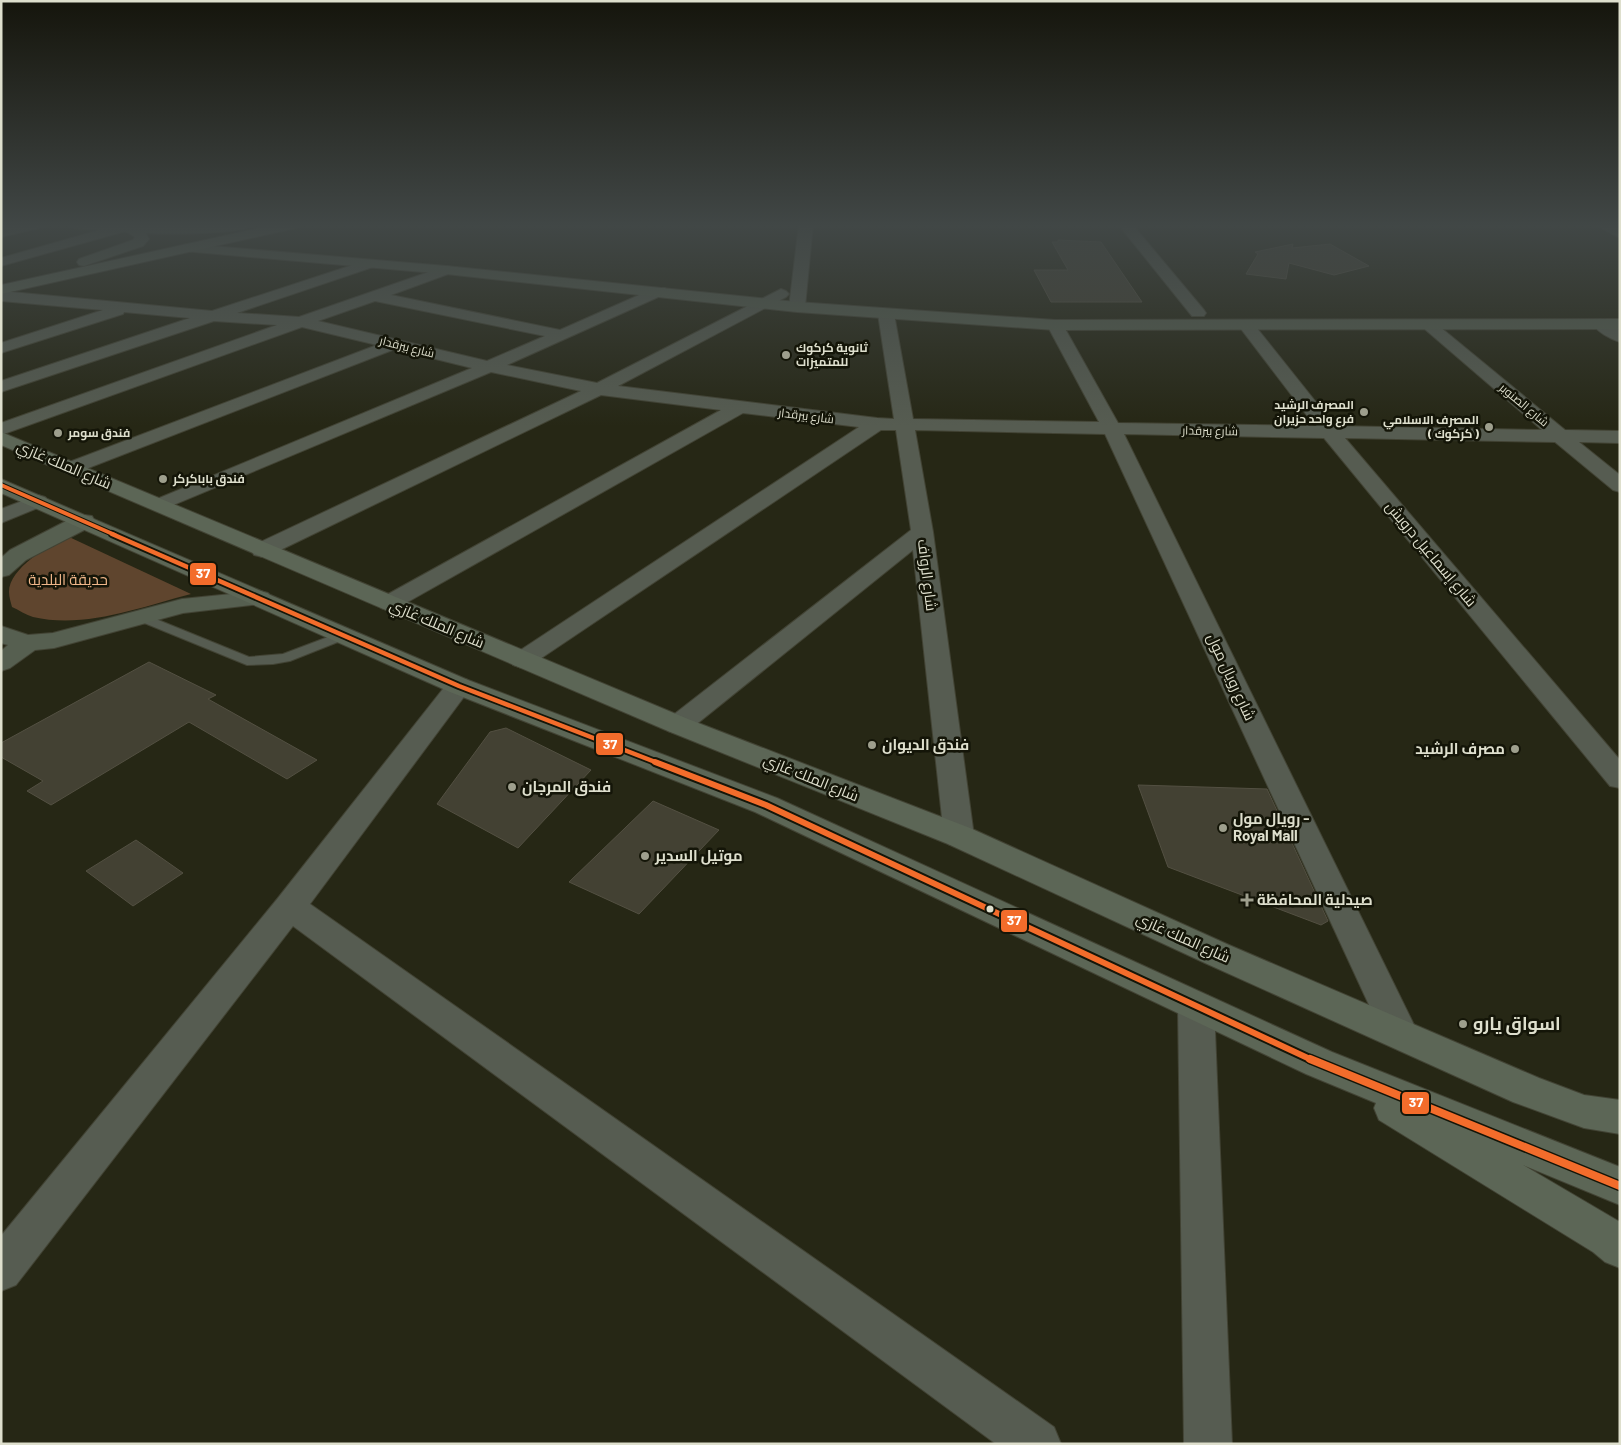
<svg xmlns="http://www.w3.org/2000/svg" width="1621" height="1445" font-family="Barlow,Cairo,sans-serif">
	<rect width="100%" height="100%" fill="#262715"/>
	<!-- green -->
	<path fill="#5f452e" d="M67 536 191 594C141 607 85 629 33 617 26 615 19 610 12 607 11 603 9 597 9 592 9 568 49 546 67 536Z"/>
	<!-- building -->
	<g fill="#434133" stroke="#535042">
		<path d="M1058 240 1101 242 1142 302H1051L1034 270H1068L1052 242H1058Z"/>
		<path d="M1293 244 1292 248 1330 244 1369 266 1334 275 1289 263 1286 279 1246 274 1258 254 1255 252Z"/>
		<path d="M149 662 216 695 208 699 317 760 287 779 189 722 51 805 27 791 43 781 1 757V743Z"/>
		<path d="M506 728 591 770 518 848 437 804 490 732Z"/>
		<path d="M1138 785 1267 789 1328 921 1321 925 1168 867Z"/>
		<path d="M653 801 719 830 639 914 569 882Z"/>
		<path d="M136 840 183 873 133 906 86 871Z"/>
	</g>
	<g fill="none" stroke-linecap="round" stroke-linejoin="round">
		<!-- lane casing -->
		<g stroke="#424334" stroke-width="2">
			<path id="lane" d="M141 613 249 657 283 654 344 631 350 635 348 638 290 661 273 664 247 665 137 620 135 617Z"/>
		</g>
		<!-- street casing -->
		<g stroke="#424334" stroke-width="2">
			<g id="street">
				<path d="M22 224H46L44 227 1 237V229Z"/>
				<path d="M121 224 126 225 128 228 126 231 1 266V258Z"/>
				<path d="M799 224H813L805 307 802 310H792L789 307Z"/>
				<path d="M1118 224H1132L1204 310 1206 313 1204 316H1192Z"/>
				<path d="M1594 224H1611L1620 229V238Z"/>
				<path d="M368 260 373 261 375 264 373 267 237 313 299 317 446 266 451 267 453 270 451 273 391 295 560 330 655 288H665L667 291 665 294 507 365 597 383 781 289 786 291 789 294 786 297 618 386 877 418 894 419 878 314 880 311H892L894 314 913 419 1099 422 1047 325 1049 322H1061L1063 325 1118 423 1315 426 1238 325 1240 322H1252L1335 426 1542 430 1420 325 1422 322H1434L1565 430 1620 431V443L1579 442 1620 475V492L1613 490 1555 442 1345 438 1620 760V788L1610 786 1324 438 1124 434 1418 1033 1413 1044 1400 1048 1387 1044 1382 1033 1105 434 915 430 933 532 974 836 970 844 959 847 948 844 944 836 913 550 688 731 678 734 668 731 664 725 668 719 911 530 896 430H881L531 665 522 668 513 665 509 660 513 655 859 427 743 413 397 608 389 610 381 608 377 603 381 598 721 410 601 395 270 555 262 557 254 555 251 550 254 545 581 391 491 372 159 511 152 509 148 505 152 501 472 368 395 349 78 472 71 474 64 472 61 468 64 464 377 345 302 327 1 435V423L277 325 214 321 1 392V381L190 318 124 312 123 314 1 353V343L103 310 1 301V291L212 311ZM375 301 545 336 487 361 318 321Z"/>
				<path d="M1600 319 1620 330V342C1610 339 1598 332 1592 324L1594 321Z"/>
				<path d="M38 495 45 497 49 501 45 505 1 523V509Z"/>
				<path d="M459 678 468 680 472 686 310 904 1054 1427 1061 1444H996L293 926 16 1285 1 1291V1236L278 898 450 680Z"/>
				<path d="M1196 992 1209 996 1214 1006 1232 1444H1184L1178 1006 1183 996Z"/>
			</g>
		</g>
		<!-- secondary casing -->
		<g stroke="#424334" stroke-width="2">
			<g id="secondary">
				<path d="M66 224 182 226 256 224C246 235 164 234 146 233L149 239 143 246 84 266 79 265 77 262 79 259 133 240 135 237 127 232 73 228Z"/>
				<path d="M188 244 446 266 797 302 1055 320 1620 319V329L1055 330 797 312 446 274 183 251 181 248 183 245Z"/>
				<path d="M84 515 92 516 95 521 92 526 26 560 9 575 1 577V558L10 550 76 516Z"/>
				<path d="M260 591 268 593 272 598 268 603 183 613 54 648 35 650 10 668 1 671V651L8 645 1 643V626L28 635 53 633 182 599Z"/>
			</g>
		</g>
		<!-- primary casing -->
		<g stroke="#424334" stroke-width="2">
			<g id="primary">
				<path d="M278 224H303L296 228 1 294V285Z"/>
				<path d="M1 432 688 719 970 828 1229 945 1539 1078 1584 1095 1620 1100V1134L1584 1128 1513 1102 1205 963 948 844 668 731 1 445Z"/>
				<path d="M1 479 468 680 777 798 1332 1052 1620 1167V1205L1523 1165 1620 1222V1268L1605 1262 1593 1252 1379 1120 1374 1108 1376 1103 1306 1074 755 812 450 692 1 493Z"/>
			</g>
		</g>
		<!-- lane -->
		<use href="#lane" fill="#565c51" fill-rule="evenodd"/>
		<!-- street -->
		<use href="#street" fill="#565c51" fill-rule="evenodd"/>
		<!-- secondary -->
		<use href="#secondary" fill="#565f50" fill-rule="evenodd"/>
		<!-- primary -->
		<use href="#primary" fill="#5c6656" fill-rule="evenodd"/>
		<!-- bus-1-far3 casing -->
		<g stroke="#141508" stroke-width="6">
			<path id="bus-1-far3" d="M1 485 115 535"/>
		</g>
		<!-- bus-1-far2 casing -->
		<g stroke="#141508" stroke-width="8">
			<path id="bus-1-far2" d="M112 534 459 686 658 763"/>
		</g>
		<!-- bus-1-far1 casing -->
		<g stroke="#141508" stroke-width="10">
			<path id="bus-1-far1" d="M655 762 766 805 1312 1060"/>
		</g>
		<!-- bus-1 casing -->
		<g stroke="#141508" stroke-width="11">
			<path id="bus-1" d="M1310 1059 1620 1186"/>
		</g>
		<!-- bus-1-far3 -->
		<use href="#bus-1-far3" stroke="#f36c2b" stroke-width="4"/>
		<!-- bus-1-far2 -->
		<use href="#bus-1-far2" stroke="#f36c2b" stroke-width="4.5"/>
		<!-- bus-1-far1 -->
		<use href="#bus-1-far1" stroke="#f36c2b" stroke-width="6"/>
		<!-- bus-1 -->
		<use href="#bus-1" stroke="#f36c2b" stroke-width="8"/>
	</g>
	<!-- sky -->
	<linearGradient id="sky" x2="0" y2="1"><stop stop-color="#15150c"/><stop offset="0.53" stop-color="#414746"/><stop offset="1" stop-color="#414746" stop-opacity="0"/></linearGradient>
	<rect width="1621" height="426" fill="url(#sky)"/>
	<!-- markers -->
	<g fill="#9e9f8d" stroke="#141508" stroke-width="2">
		<circle cx="786" cy="355" r="5"/>
		<circle cx="1364" cy="412" r="5"/>
		<circle cx="1489" cy="427" r="5"/>
		<circle cx="58" cy="433" r="5"/>
		<circle cx="163" cy="479" r="5"/>
		<circle cx="872" cy="745" r="5"/>
		<circle cx="1515" cy="749" r="5"/>
		<circle cx="512" cy="787" r="5"/>
		<circle cx="1223" cy="828" r="5"/>
		<circle cx="645" cy="856" r="5"/>
		<path d="M1244.5 892.5h5v5h5v5h-5v5h-5v-5h-5v-5h5z"/>
		<circle cx="1463" cy="1024" r="5"/>
	</g>
	<circle fill="#dedfcd" stroke="#141508" stroke-width="2" cx="990" cy="909" r="4.5"/>
	<g text-anchor="middle" stroke-width="5" stroke-linejoin="round" paint-order="stroke">
		<!-- far-street labels -->
		<g font-size="12" fill="#dedfcd" stroke="#141508">
			<text transform="translate(407 347) rotate(14)" y="4">شارع بيرقدار</text>
			<text transform="translate(1524 405) rotate(40)" y="4">شارع الصنوبر</text>
			<text transform="translate(806 416) rotate(7)" y="4">شارع بيرقدار</text>
			<text transform="translate(1210 431) rotate(1)" y="4">شارع بيرقدار</text>
		</g>
		<!-- far-poi labels -->
		<g font-size="12" font-weight="bold" fill="#dedfcd" stroke="#141508" text-anchor="start">
			<text x="796" y="352">ثانوية كركوك<tspan x="796" dy="14">للمتميزات</tspan></text>
			<text x="1354" y="409" text-anchor="end">المصرف الرشید<tspan x="1354" dy="14">فرع واحد حزیران</tspan></text>
			<text x="1479" y="424" text-anchor="end">المصرف الاسلامي<tspan x="1479" dy="14">( كركوك )</tspan></text>
			<text x="68" y="437">فندق سومر</text>
			<text x="173" y="483">فندق باباكركر</text>
		</g>
		<!-- street labels -->
		<g font-size="15" fill="#dedfcd" stroke="#141508">
			<text transform="translate(64 465) rotate(23)" y="5">شارع الملك غازي</text>
			<text transform="translate(1431 554) rotate(50)" y="5">شارع إسماعيل درويش</text>
			<text transform="translate(927 575) rotate(83)" y="5">شارع الرواف</text>
			<text transform="translate(437 624) rotate(23)" y="5">شارع الملك غازي</text>
			<text transform="translate(1231 677) rotate(65)" y="5">شارع رويال مول</text>
			<text transform="translate(811 778) rotate(22)" y="5">شارع الملك غازي</text>
			<text transform="translate(1183 938) rotate(24)" y="5">شارع الملك غازي</text>
		</g>
		<!-- park labels -->
		<g font-size="15" fill="#f0b78a" stroke="#141508">
			<text x="68" y="585">حديقة البلدية</text>
		</g>
		<!-- poi labels -->
		<g font-size="15" font-weight="bold" fill="#dedfcd" stroke="#141508" text-anchor="start">
			<text x="882" y="750">فندق الديوان</text>
			<text x="1505" y="754" text-anchor="end">مصرف الرشيد</text>
			<text x="522" y="792">فندق المرجان</text>
			<text x="1233" y="824">رويال مول -<tspan x="1233" dy="17">Royal Mall</tspan></text>
			<text x="655" y="861">موتيل السدير</text>
			<text x="1257" y="905">صيدلية المحافظة</text>
		</g>
		<!-- near-poi labels -->
		<g font-size="18" font-weight="bold" fill="#dedfcd" stroke="#141508" text-anchor="start">
			<text x="1473" y="1030">اسواق يارو</text>
		</g>
	</g>
	<g stroke="#141508" stroke-width="2">
		<rect x="189" y="562" width="28" height="24" rx="5" fill="#f36c2b"/>
		<rect x="595" y="732" width="29" height="24" rx="5" fill="#f36c2b"/>
		<rect x="1000" y="909" width="28" height="24" rx="5" fill="#f36c2b"/>
		<rect x="1401" y="1091" width="29" height="24" rx="5" fill="#f36c2b"/>
	</g>
	<g font-size="14" text-anchor="middle" font-weight="bold" fill="#fff">
		<text x="203" y="578">37</text>
		<text x="610" y="749">37</text>
		<text x="1014" y="925">37</text>
		<text x="1416" y="1107">37</text>
	</g>
	<!-- border -->
	<rect width="1621" height="1445" fill="none" stroke="#dedfcd" stroke-width="5"/>
</svg>
